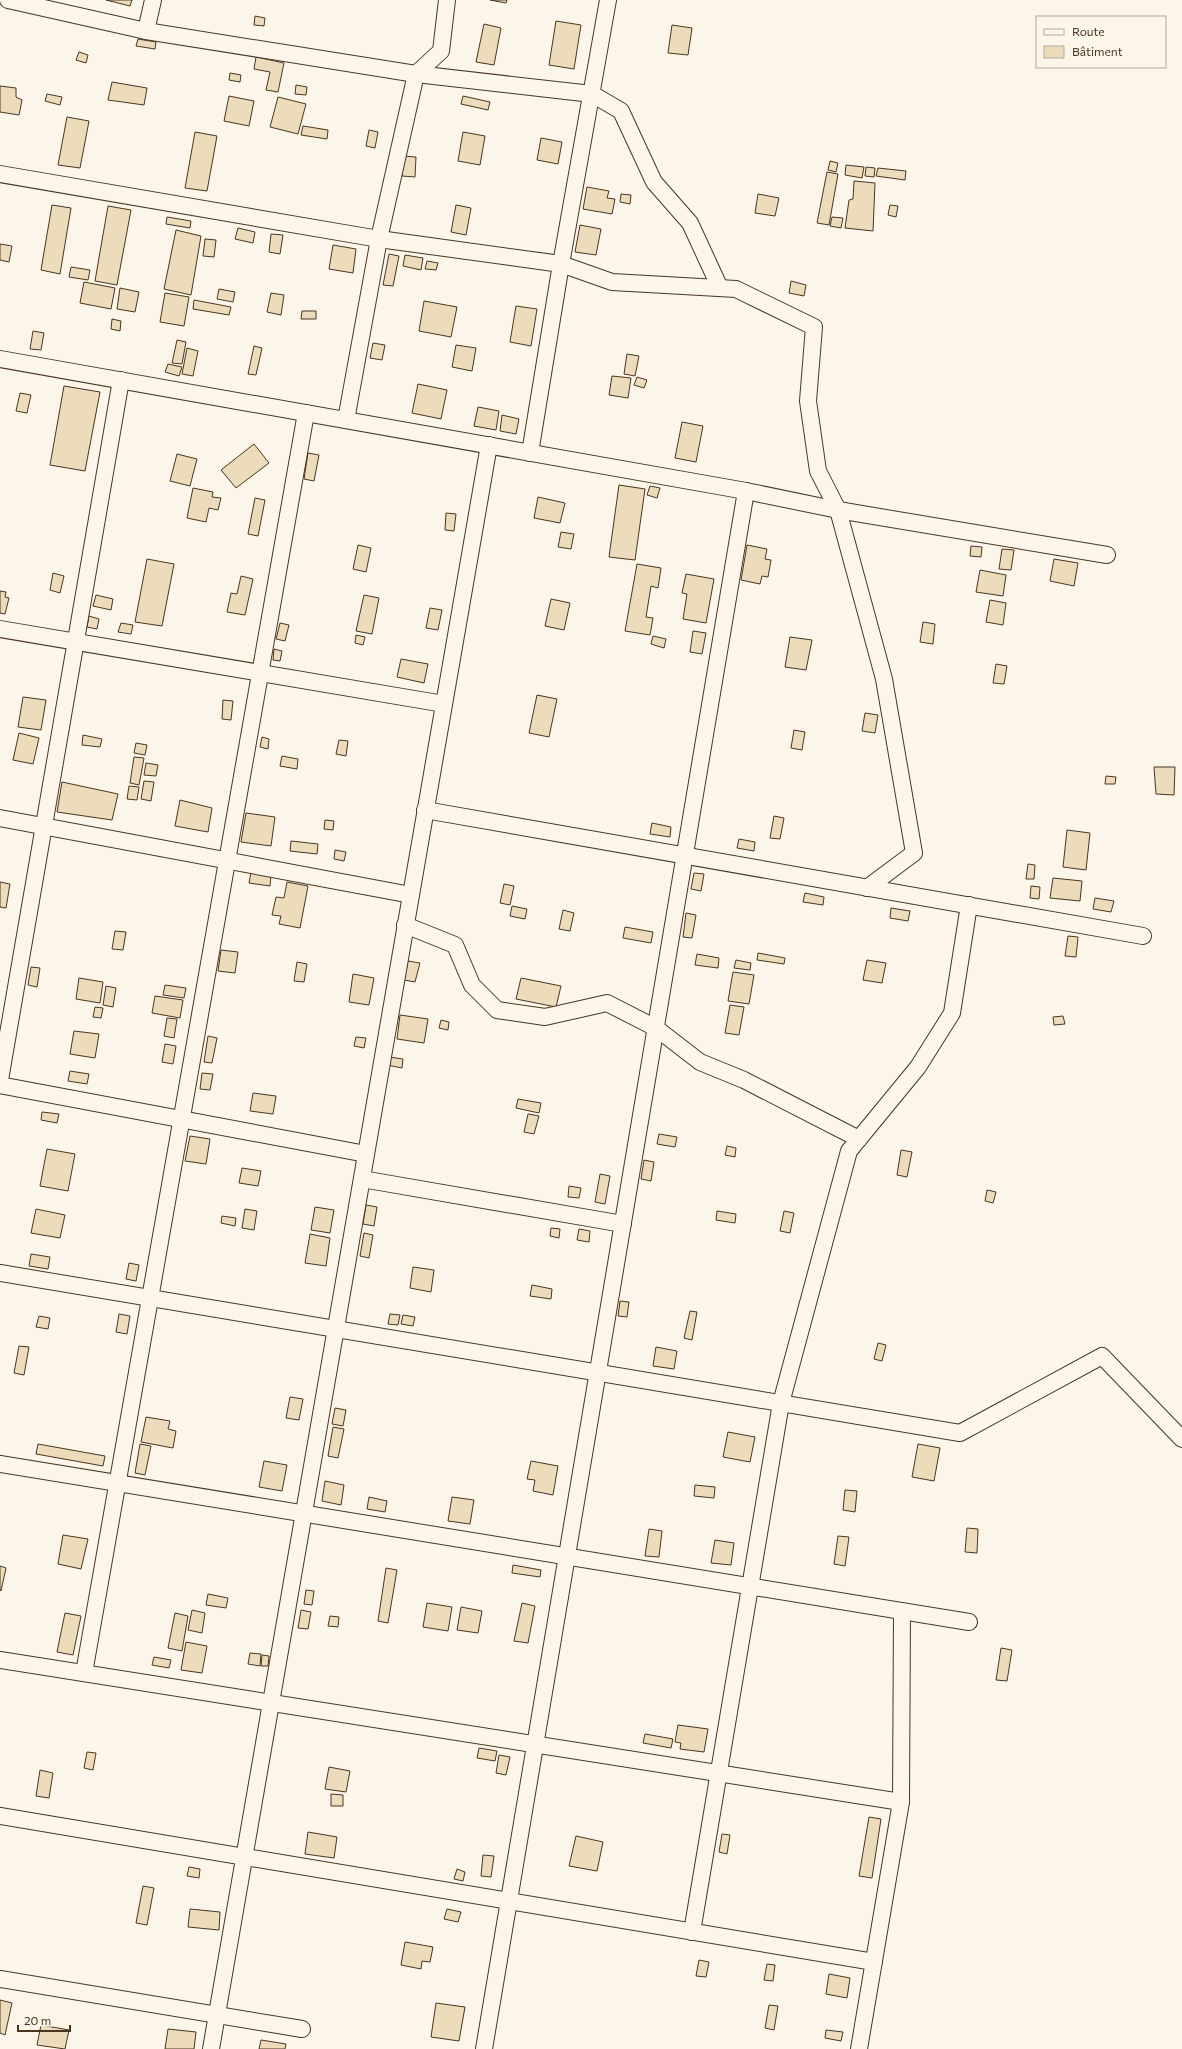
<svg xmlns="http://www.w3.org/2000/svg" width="1182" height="2049" font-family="Commissioner,sans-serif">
	<rect width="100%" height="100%" fill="#fbf6e9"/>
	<!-- building -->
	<g fill="#ecdcbc" stroke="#4a3520">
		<path d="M106 0H132L130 6Z"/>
		<path d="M490 0H507L506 3Z"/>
		<path d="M255 16 265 18 264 26 254 25Z"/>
		<path d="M556 21 581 25 574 69 549 65Z"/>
		<path d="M484 24 501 28 494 65 476 62Z"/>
		<path d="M672 25 692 28 688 55 668 53Z"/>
		<path d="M138 39 156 42 155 49 136 46Z"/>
		<path d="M79 52 88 55 86 63 76 60Z"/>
		<path d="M256 57 284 63 278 92 266 90 270 72 254 69Z"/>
		<path d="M230 73 241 75 240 82 229 80Z"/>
		<path d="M112 82 147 88 144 105 108 100Z"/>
		<path d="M296 85 307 87 306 95 295 94Z"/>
		<path d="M0 86 16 88V97L22 100 19 115 0 112Z"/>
		<path d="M47 94 62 97 60 105 45 101Z"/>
		<path d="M229 96 254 101 249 126 224 121Z"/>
		<path d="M463 96 490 102 488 110 461 104Z"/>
		<path d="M278 97 306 104 298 134 270 127Z"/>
		<path d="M67 117 89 121 80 168 58 165Z"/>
		<path d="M303 126 328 130 327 139 301 135Z"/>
		<path d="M369 130 378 132 375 148 366 146Z"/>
		<path d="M195 132 217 136 207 191 185 188Z"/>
		<path d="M463 132 485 136 480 165 458 161Z"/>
		<path d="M541 138 562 142 558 164 537 160Z"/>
		<path d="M403 156 416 157 415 177 402 176Z"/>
		<path d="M830 161 838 163 836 172 828 170Z"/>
		<path d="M846 165 864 167 862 178 845 175Z"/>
		<path d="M866 167 875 168 874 177 865 176Z"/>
		<path d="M878 168 906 171 905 180 876 176Z"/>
		<path d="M827 172 838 174 829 225 817 223Z"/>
		<path d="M854 181 875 183 873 231 845 228 849 200 853 199Z"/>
		<path d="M587 187 609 191 607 198 615 199 612 214 583 209Z"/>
		<path d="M621 194 631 195 630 204 620 202Z"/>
		<path d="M758 194 779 198 775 216 755 213Z"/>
		<path d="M52 205 71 208 60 274 41 270Z"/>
		<path d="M456 205 471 208 466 235 451 232Z"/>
		<path d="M890 205 898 206 896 217 888 215Z"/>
		<path d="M108 206 131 210 117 285 95 281Z"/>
		<path d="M167 217 191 221 190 228 166 224Z"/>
		<path d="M832 217 843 218 841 228 830 226Z"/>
		<path d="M580 225 601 229 596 255 575 252Z"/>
		<path d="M238 228 255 232 253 243 235 239Z"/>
		<path d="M176 230 201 236 191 295 164 289Z"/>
		<path d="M271 234 283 235 280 254 269 252Z"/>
		<path d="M205 239 216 240 214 257 203 256Z"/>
		<path d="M0 244 12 246 9 262 0 260Z"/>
		<path d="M333 245 356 249 353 273 329 269Z"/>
		<path d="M389 254 399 256 393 286 383 285Z"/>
		<path d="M405 255 423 258 421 270 403 266Z"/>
		<path d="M427 261 438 263 436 270 425 269Z"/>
		<path d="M71 267 90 270 88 280 69 277Z"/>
		<path d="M791 281 806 285 804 296 789 293Z"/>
		<path d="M84 282 115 288 111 309 80 303Z"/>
		<path d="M120 288 139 292 135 312 117 309Z"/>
		<path d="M219 289 235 292 233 302 217 299Z"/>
		<path d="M165 293 189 297 184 326 160 322Z"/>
		<path d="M271 293 284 295 281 315 267 312Z"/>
		<path d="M194 300 231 307 229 315 193 309Z"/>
		<path d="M424 301 457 307 451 337 419 331Z"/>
		<path d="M516 306 537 309 531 346 510 342Z"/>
		<path d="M302 311H316V319H301Z"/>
		<path d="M112 319 121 321 120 331 111 329Z"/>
		<path d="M33 331 44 333 41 350 30 349Z"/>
		<path d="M177 340 186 342 182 364 172 363Z"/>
		<path d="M373 343 385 345 382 360 370 358Z"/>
		<path d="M456 345 476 348 472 371 452 367Z"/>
		<path d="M254 346 262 348 256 375 248 374Z"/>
		<path d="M187 348 198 351 193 376 182 374Z"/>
		<path d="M627 354 639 356 635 376 624 374Z"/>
		<path d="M168 364 182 367 179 376 165 372Z"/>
		<path d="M612 376 631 378 628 398 609 395Z"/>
		<path d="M637 377 647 380 644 388 634 385Z"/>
		<path d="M418 384 447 390 441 419 412 413Z"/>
		<path d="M64 386 100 392 85 471 50 465Z"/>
		<path d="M20 393 31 395 27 413 16 411Z"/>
		<path d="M478 407 499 411 496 430 474 426Z"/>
		<path d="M502 415 519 419 516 434 500 431Z"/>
		<path d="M682 422 703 426 696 462 675 458Z"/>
		<path d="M254 444 269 463 236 488 221 470Z"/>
		<path d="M308 453 319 455 314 481 304 479Z"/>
		<path d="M177 454 197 459 190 486 170 481Z"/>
		<path d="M619 485 645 489 635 560 609 557Z"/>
		<path d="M650 486 660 488 657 498 647 495Z"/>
		<path d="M193 488 213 492 212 497 221 498 218 510 209 508 206 522 187 518Z"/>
		<path d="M538 497 565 503 560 523 534 518Z"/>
		<path d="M255 498 265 500 258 536 248 534Z"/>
		<path d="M446 513 456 514 454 531 445 530Z"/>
		<path d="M561 532 574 534 571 549 558 547Z"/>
		<path d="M358 545 371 548 366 572 353 569Z"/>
		<path d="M747 545 767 549 765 559 771 560 768 577 762 576 760 584 741 580Z"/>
		<path d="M971 546 982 547 981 557 970 556Z"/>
		<path d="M1002 549 1014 550 1011 570 999 569Z"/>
		<path d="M147 559 174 564 162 626 135 622Z"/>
		<path d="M1054 559 1078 563 1074 586 1050 581Z"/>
		<path d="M637 564 661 568 658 588 651 586 646 617 653 618 650 635 625 631Z"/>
		<path d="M980 570 1006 575 1003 596 976 592Z"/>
		<path d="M53 573 64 576 60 593 50 590Z"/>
		<path d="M686 574 714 579 706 623 683 619 687 594 682 593Z"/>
		<path d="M241 576 253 579 245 615 227 612 231 593 237 594Z"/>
		<path d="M0 591 6 592 5 597 9 598 5 614 0 613Z"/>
		<path d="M96 595 113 599 111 610 93 606Z"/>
		<path d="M364 595 379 598 372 634 356 631Z"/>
		<path d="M551 599 570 603 564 630 545 626Z"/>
		<path d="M990 600 1006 603 1003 625 986 622Z"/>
		<path d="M430 608 442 610 438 630 426 628Z"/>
		<path d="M89 616 99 619 97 629 87 627Z"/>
		<path d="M923 622 935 624 933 644 920 642Z"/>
		<path d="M121 623 133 625 131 634 118 632Z"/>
		<path d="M280 623 289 625 285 641 276 639Z"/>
		<path d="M693 631 706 633 702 654 690 652Z"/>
		<path d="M356 635 365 637 363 645 355 643Z"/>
		<path d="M653 636 666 639 664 648 651 644Z"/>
		<path d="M790 637 812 640 806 670 785 667Z"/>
		<path d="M274 649 282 651 280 661 273 660Z"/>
		<path d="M401 659 428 664 424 683 397 677Z"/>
		<path d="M996 664 1007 666 1004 684 993 683Z"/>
		<path d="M537 695 557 699 549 737 529 733Z"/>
		<path d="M23 697 46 700 41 730 18 727Z"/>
		<path d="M223 700 233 701 231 720 222 719Z"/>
		<path d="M865 713 878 715 875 733 862 731Z"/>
		<path d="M794 730 805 732 802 750 791 748Z"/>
		<path d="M19 733 39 738 33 764 13 760Z"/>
		<path d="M83 735 102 739 100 747 82 745Z"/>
		<path d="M262 737 269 739 268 749 260 747Z"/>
		<path d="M339 740 348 741 346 756 336 754Z"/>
		<path d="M136 743 147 745 145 755 134 753Z"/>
		<path d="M282 756 298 759 297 769 280 766Z"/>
		<path d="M134 757 144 758 139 785 130 783Z"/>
		<path d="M146 763 158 765 156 776 144 775Z"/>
		<path d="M1154 767H1175L1174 795 1156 794Z"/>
		<path d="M1106 776 1116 777 1115 784H1105Z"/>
		<path d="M144 781 154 782 151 801 141 799Z"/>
		<path d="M62 782 118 794 112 820 57 812Z"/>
		<path d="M129 786 139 787 137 800 127 799Z"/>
		<path d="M180 800 212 808 208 832 175 826Z"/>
		<path d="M246 813 275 817 271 846 241 842Z"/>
		<path d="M774 816 784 818 780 839 770 838Z"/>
		<path d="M325 820 334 821 333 830 324 829Z"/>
		<path d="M652 823 671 827 670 837 650 834Z"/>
		<path d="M1067 830 1090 833 1086 870 1063 867Z"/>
		<path d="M739 839 755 842 754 851 737 848Z"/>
		<path d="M291 841 318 844 317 854 290 851Z"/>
		<path d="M335 850 346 852 344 861 334 859Z"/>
		<path d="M1028 864 1035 865 1034 879H1026Z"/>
		<path d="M251 872 271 875 270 886 249 883Z"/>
		<path d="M694 873 704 874 701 891 691 889Z"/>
		<path d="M1053 878 1082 881 1080 901 1050 898Z"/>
		<path d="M0 882 10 884 6 908 0 907Z"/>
		<path d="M287 882 308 886 300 928 279 924 281 916 272 915 276 897 284 898Z"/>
		<path d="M504 884 514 886 510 905 500 903Z"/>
		<path d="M1031 886 1040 887 1039 899 1030 898Z"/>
		<path d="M805 893 824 897 823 905 803 902Z"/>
		<path d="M1095 898 1114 901 1111 912 1093 909Z"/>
		<path d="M512 906 527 909 525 919 510 916Z"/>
		<path d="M891 908 910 911 908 921 890 918Z"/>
		<path d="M563 910 574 913 570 931 559 929Z"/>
		<path d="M686 913 696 915 692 938 683 937Z"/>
		<path d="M625 927 653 932 651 943 623 938Z"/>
		<path d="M115 931 126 932 123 950 112 949Z"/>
		<path d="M1068 936 1078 937 1076 957 1065 956Z"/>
		<path d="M221 950 238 952 235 973 218 971Z"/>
		<path d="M758 953 785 958 784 964 757 960Z"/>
		<path d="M697 954 719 958 718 968 695 965Z"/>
		<path d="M736 960 751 963 750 970 734 968Z"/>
		<path d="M867 960 886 963 882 983 863 980Z"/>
		<path d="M408 961 420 963 415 982 404 980Z"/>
		<path d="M297 962 307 964 304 982 294 981Z"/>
		<path d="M31 967 40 968 37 987 28 985Z"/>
		<path d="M733 972 754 975 749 1004 728 1001Z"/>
		<path d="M353 974 374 978 369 1005 349 1002Z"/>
		<path d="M79 978 103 982 100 1003 76 999Z"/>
		<path d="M521 978 561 986 556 1007 516 999Z"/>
		<path d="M165 985 186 988 184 998 163 995Z"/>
		<path d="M106 986 116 988 113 1007 103 1005Z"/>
		<path d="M155 996 183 1000 180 1018 152 1013Z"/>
		<path d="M730 1005 744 1007 739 1035 725 1033Z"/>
		<path d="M95 1007 103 1008 101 1018 93 1017Z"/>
		<path d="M400 1015 428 1019 424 1043 397 1039Z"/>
		<path d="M1063 1016 1065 1024 1054 1025 1053 1017Z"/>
		<path d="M167 1018 177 1019 174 1038 164 1036Z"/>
		<path d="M441 1020 449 1022 448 1030 439 1028Z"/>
		<path d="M74 1031 99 1034 95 1058 70 1054Z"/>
		<path d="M208 1036 217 1038 212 1063 204 1062Z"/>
		<path d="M356 1037 366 1038 364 1048 354 1046Z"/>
		<path d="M165 1044 176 1046 173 1064 162 1062Z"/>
		<path d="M389 1057 403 1059 402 1068 387 1065Z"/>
		<path d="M70 1071 89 1074 87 1084 68 1081Z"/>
		<path d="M202 1073 213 1074 210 1090 200 1089Z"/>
		<path d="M253 1093 276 1096 273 1114 250 1111Z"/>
		<path d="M518 1099 541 1103 539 1113 516 1108Z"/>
		<path d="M42 1112 59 1114 57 1123 41 1120Z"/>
		<path d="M528 1114 539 1116 534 1134 524 1132Z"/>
		<path d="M659 1134 677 1137 675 1147 657 1144Z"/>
		<path d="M190 1136 210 1139 206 1164 185 1161Z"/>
		<path d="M727 1146 736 1148 735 1157 725 1155Z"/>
		<path d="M47 1149 75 1154 68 1191 40 1186Z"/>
		<path d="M901 1150 912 1152 907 1177 897 1175Z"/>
		<path d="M644 1160 654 1162 651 1181 641 1179Z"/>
		<path d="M242 1168 261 1171 258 1186 239 1183Z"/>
		<path d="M600 1174 610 1176 605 1204 595 1202Z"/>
		<path d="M569 1186 581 1188 579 1198 568 1197Z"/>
		<path d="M987 1190 996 1192 993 1203 985 1201Z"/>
		<path d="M366 1205 377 1207 374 1226 363 1224Z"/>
		<path d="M315 1207 334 1210 330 1233 311 1230Z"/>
		<path d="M36 1209 65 1215 60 1238 31 1233Z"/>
		<path d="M245 1209 257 1211 254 1230 242 1228Z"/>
		<path d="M717 1211 736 1214 735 1223 716 1220Z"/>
		<path d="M784 1211 794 1213 790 1233 780 1231Z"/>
		<path d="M222 1216 236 1218 235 1226 221 1223Z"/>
		<path d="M551 1228 560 1229 559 1238 550 1236Z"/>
		<path d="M579 1229 590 1231 589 1242 577 1240Z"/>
		<path d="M364 1233 373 1235 369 1258 360 1256Z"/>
		<path d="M310 1234 330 1238 326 1266 305 1263Z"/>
		<path d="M31 1254 50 1257 48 1269 29 1266Z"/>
		<path d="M129 1263 139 1265 136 1281 126 1279Z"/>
		<path d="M413 1267 434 1270 431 1292 410 1288Z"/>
		<path d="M532 1285 552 1289 551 1299 530 1296Z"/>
		<path d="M620 1301 629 1302 627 1317 618 1316Z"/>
		<path d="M690 1311 697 1312 692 1340 684 1338Z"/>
		<path d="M119 1314 130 1316 127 1334 116 1332Z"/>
		<path d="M390 1314 400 1315 398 1325 388 1324Z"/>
		<path d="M403 1315 415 1317 413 1326 401 1324Z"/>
		<path d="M39 1316 50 1318 48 1329 36 1327Z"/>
		<path d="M878 1343 886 1345 882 1361 874 1359Z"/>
		<path d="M19 1346 29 1347 24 1375 14 1373Z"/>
		<path d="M656 1347 677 1351 674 1369 653 1366Z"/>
		<path d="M290 1397 303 1399 299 1420 286 1418Z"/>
		<path d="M335 1408 346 1410 343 1426 332 1424Z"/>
		<path d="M146 1417 170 1421 168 1429 176 1431 173 1448 141 1442Z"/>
		<path d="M333 1427 344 1429 338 1458 328 1456Z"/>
		<path d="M728 1432 755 1437 750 1462 723 1457Z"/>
		<path d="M38 1444 105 1456 103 1466 36 1454Z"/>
		<path d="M140 1444 151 1446 145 1475 135 1473Z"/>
		<path d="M918 1444 940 1448 934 1481 912 1477Z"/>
		<path d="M264 1461 287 1465 282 1491 259 1487Z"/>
		<path d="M531 1461 558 1466 553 1495 533 1491 535 1480 527 1479Z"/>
		<path d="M325 1481 344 1485 341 1505 322 1501Z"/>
		<path d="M695 1485 715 1487 714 1498 694 1496Z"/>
		<path d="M845 1490 857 1491 855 1512 843 1510Z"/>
		<path d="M369 1497 387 1501 385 1512 367 1509Z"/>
		<path d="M452 1497 474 1500 470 1524 448 1521Z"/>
		<path d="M967 1528 978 1529 977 1553 965 1552Z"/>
		<path d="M649 1529 662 1531 659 1557 645 1556Z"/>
		<path d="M63 1535 88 1539 81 1569 58 1564Z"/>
		<path d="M838 1536 849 1537 845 1566 834 1564Z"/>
		<path d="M715 1540 734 1543 731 1565 711 1563Z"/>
		<path d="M513 1565 541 1570 540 1577 512 1573Z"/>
		<path d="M0 1566 6 1568 1 1591 0 1590Z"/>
		<path d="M386 1568 397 1570 388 1623 378 1621Z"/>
		<path d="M306 1590 314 1591 312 1605 304 1604Z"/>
		<path d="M208 1594 228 1598 226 1608 206 1605Z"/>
		<path d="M427 1603 452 1607 448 1631 423 1627Z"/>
		<path d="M522 1603 535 1606 528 1643 514 1641Z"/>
		<path d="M461 1607 482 1611 478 1633 457 1630Z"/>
		<path d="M192 1610 205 1613 202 1633 188 1630Z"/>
		<path d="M301 1610 311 1612 308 1629 298 1628Z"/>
		<path d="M65 1613 81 1616 73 1655 57 1652Z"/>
		<path d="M175 1613 188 1616 182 1651 168 1648Z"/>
		<path d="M330 1616 339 1617 338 1627 328 1626Z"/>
		<path d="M186 1642 207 1646 202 1673 181 1670Z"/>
		<path d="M1001 1648 1012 1650 1007 1681 996 1680Z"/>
		<path d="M250 1653 261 1654 260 1666 248 1664Z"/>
		<path d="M262 1655 269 1656 268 1666H261Z"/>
		<path d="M154 1657 171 1660 169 1668 152 1665Z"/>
		<path d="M678 1725 708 1729 704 1752 680 1749 681 1743 675 1742Z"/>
		<path d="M645 1734 673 1739 671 1748 643 1743Z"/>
		<path d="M479 1748 497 1751 495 1761 477 1758Z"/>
		<path d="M87 1752 96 1753 93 1770 84 1768Z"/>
		<path d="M499 1755 510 1757 506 1775 496 1773Z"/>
		<path d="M329 1767 350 1771 346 1792 325 1789Z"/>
		<path d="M40 1770 53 1773 49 1798 36 1796Z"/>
		<path d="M331 1794 343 1795V1806H331Z"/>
		<path d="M869 1817 881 1819 872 1878 859 1876Z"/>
		<path d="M308 1832 337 1837 334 1858 305 1854Z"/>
		<path d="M722 1834 730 1835 727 1854 719 1852Z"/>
		<path d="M576 1836 603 1842 597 1871 569 1866Z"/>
		<path d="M483 1855 494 1856 491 1877 481 1876Z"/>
		<path d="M189 1867 200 1869 199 1878 187 1876Z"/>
		<path d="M457 1869 465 1872 463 1881 454 1879Z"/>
		<path d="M143 1886 154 1888 147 1925 136 1923Z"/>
		<path d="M190 1909 220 1912 219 1930 188 1927Z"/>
		<path d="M447 1909 461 1912 458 1922 444 1919Z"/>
		<path d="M405 1942 433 1947 430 1962 422 1961 421 1969 401 1965Z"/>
		<path d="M699 1960 709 1962 706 1977 696 1976Z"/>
		<path d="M767 1964 775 1965 773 1981 764 1980Z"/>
		<path d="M829 1974 850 1978 847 1998 826 1994Z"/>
		<path d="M0 2000 12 2003 5 2035 0 2033Z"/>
		<path d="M436 2003 465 2007 459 2041 431 2037Z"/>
		<path d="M769 2005 778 2006 774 2030 765 2028Z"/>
		<path d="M41 2025 69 2030 65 2049 37 2045Z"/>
		<path d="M168 2029 196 2032 194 2049H165Z"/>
		<path d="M826 2030 843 2032 841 2041 825 2038Z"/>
		<path d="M261 2040 286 2044 285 2049H259Z"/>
	</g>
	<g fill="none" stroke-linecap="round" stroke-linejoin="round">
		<!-- minor casing -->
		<g stroke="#4a3520" stroke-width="18">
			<g id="minor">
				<path d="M8 0 146 31 416 74 592 94 621 111 654 182 690 223 720 288"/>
				<path d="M146 31 153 0"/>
				<path d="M0 174 379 239 561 264 612 282 736 289 814 327 808 401 818 471 838 510 884 679 914 853 867 888"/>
				<path d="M0 359 746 491 838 510 1107 555"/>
				<path d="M346 420 379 239 416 74 441 51 447 0"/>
				<path d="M530 453 561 264 608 0"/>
				<path d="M0 629 444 704"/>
				<path d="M425 810 1143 936"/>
				<path d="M0 818 411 895"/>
				<path d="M405 925 455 945 472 985 497 1010 545 1017 607 1003 656 1028 700 1062 744 1080 859 1139"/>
				<path d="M0 1080 121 380"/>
				<path d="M0 1085 366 1154"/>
				<path d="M362 1179 623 1224"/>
				<path d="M0 1273 960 1433 1102 1356 1182 1439"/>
				<path d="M0 1464 969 1622"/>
				<path d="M0 1660 901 1802"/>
				<path d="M84 1673 306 413"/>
				<path d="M0 1816 874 1962"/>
				<path d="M692 1932 781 1403 849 1151 918 1067 952 1013 969 905"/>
				<path d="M0 1979 302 2029"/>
				<path d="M211 2049 489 445"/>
				<path d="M484 2049 746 491"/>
				<path d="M859 2049 901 1802 902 1611"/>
			</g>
		</g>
		<!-- minor -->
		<use href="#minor" stroke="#fbf6e9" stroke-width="16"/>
	</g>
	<!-- legend -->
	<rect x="1036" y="16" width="130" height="52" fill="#fbf6e9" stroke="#b4a999"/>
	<rect x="1044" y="29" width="20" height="6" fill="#fbf6e9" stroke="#b4a999"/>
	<text x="1072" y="36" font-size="12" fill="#4a3520">Route</text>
	<rect x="1044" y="46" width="20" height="12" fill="#ecdcbc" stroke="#b4a999"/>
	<text x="1072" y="56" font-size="12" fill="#4a3520">Bâtiment</text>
	<!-- scale -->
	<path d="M18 2025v6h52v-6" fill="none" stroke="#4a3520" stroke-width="2"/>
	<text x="24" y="2025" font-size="12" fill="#4a3520" stroke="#fbf6e9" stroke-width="3" paint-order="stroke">20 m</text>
</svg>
